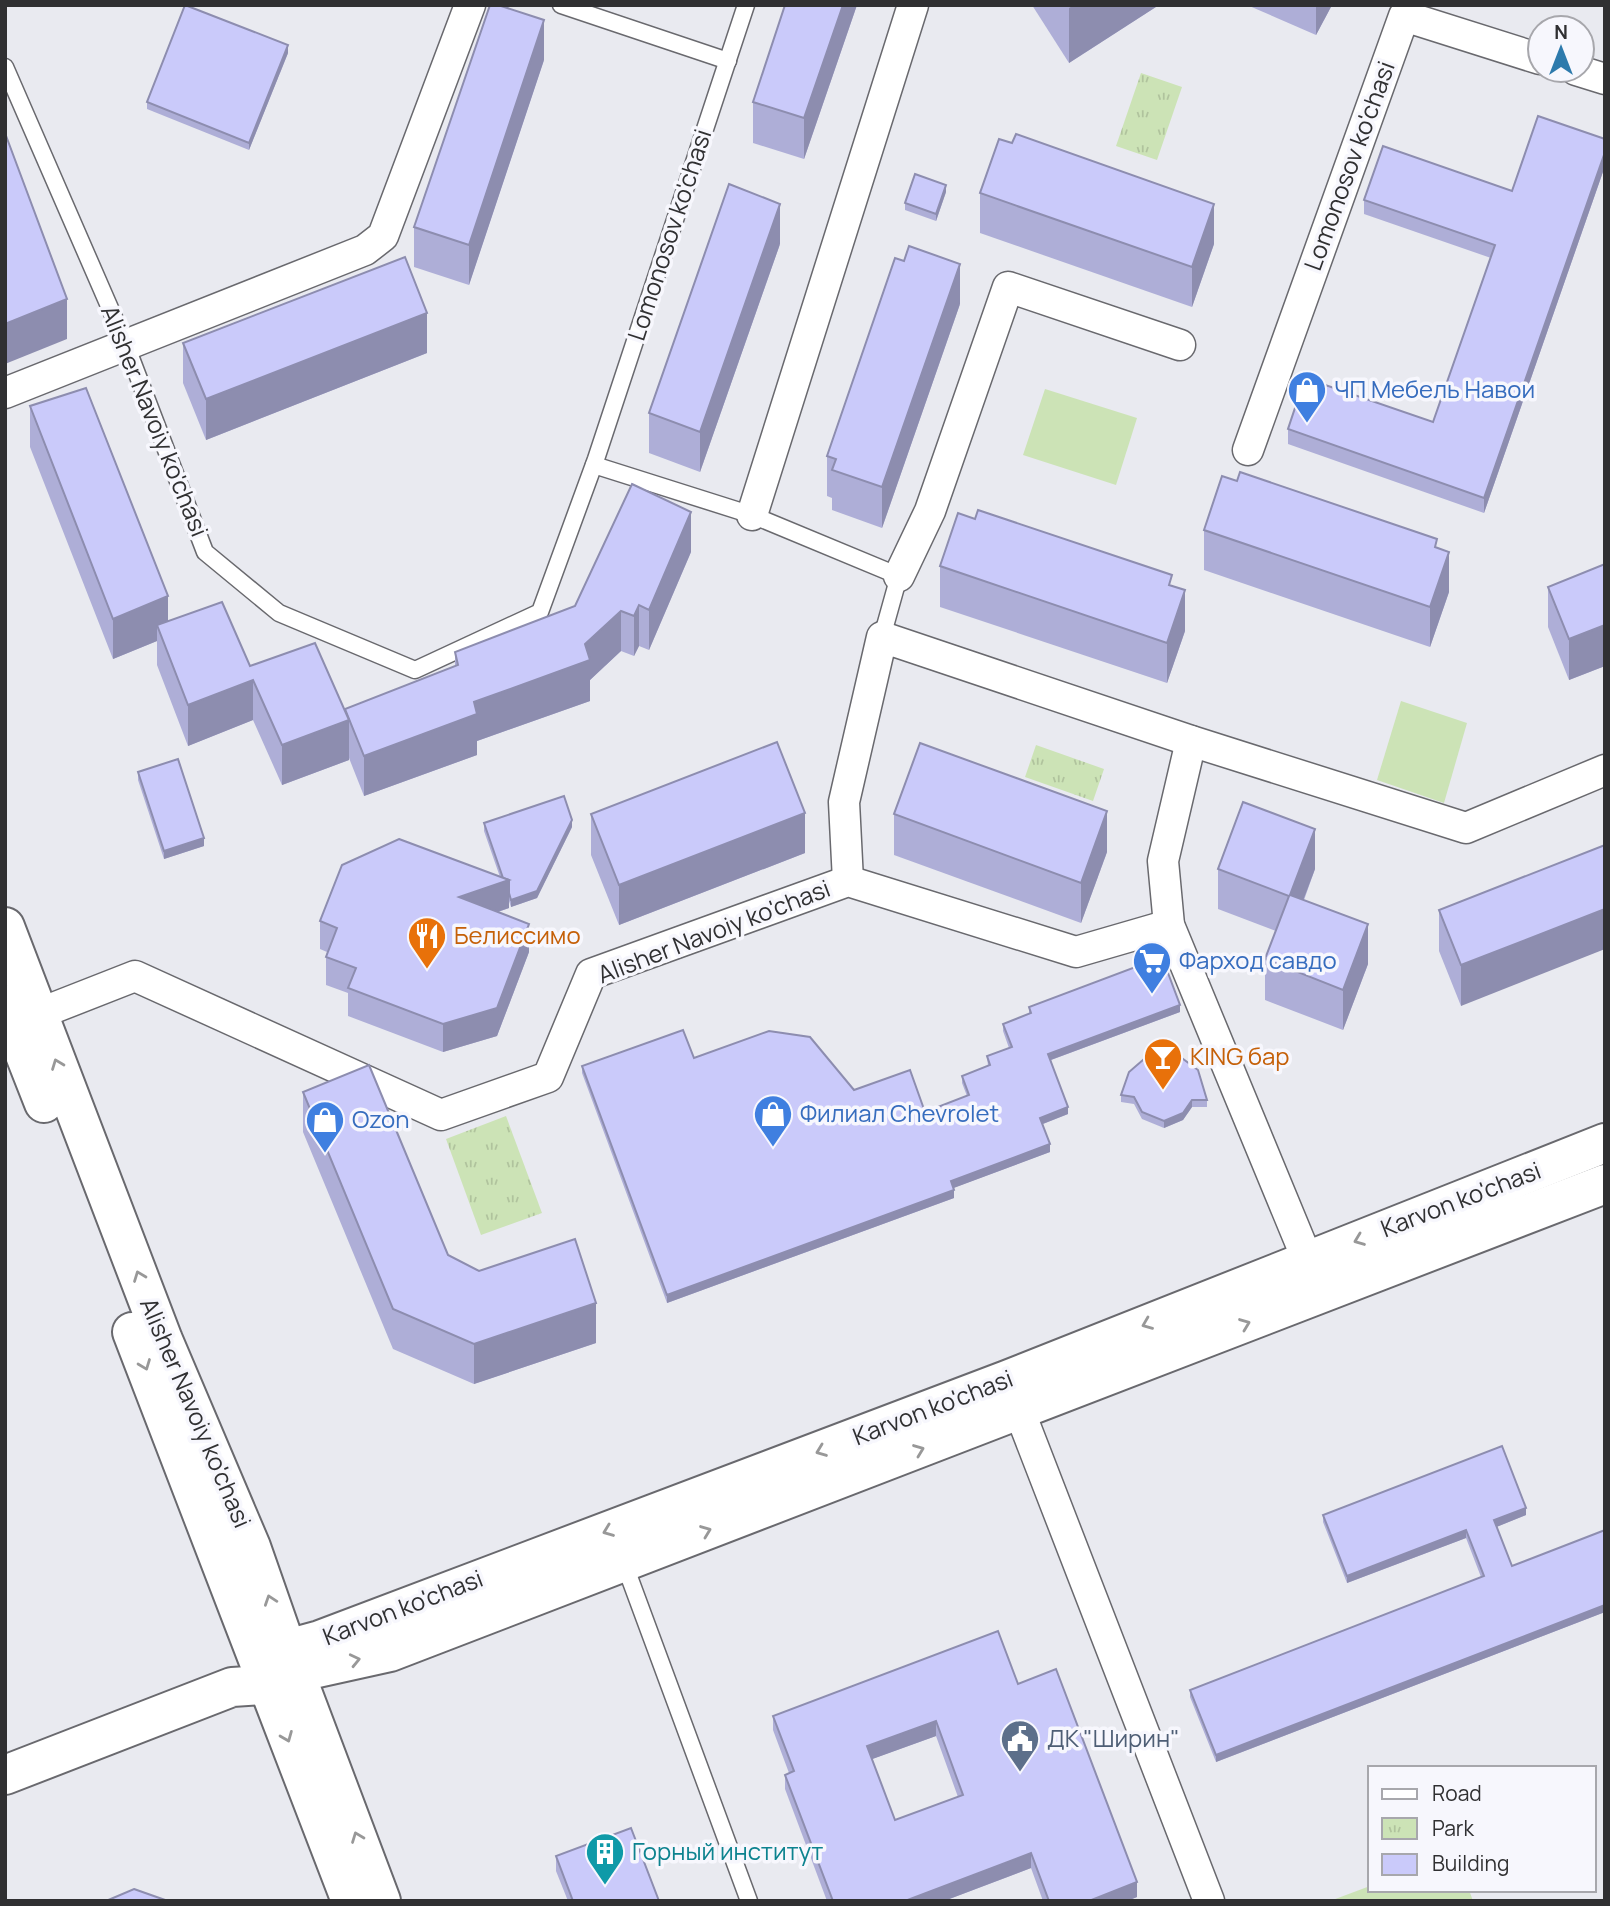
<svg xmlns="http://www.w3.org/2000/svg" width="1610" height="1906" font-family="Manrope,sans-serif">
	<defs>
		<pattern id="park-tufts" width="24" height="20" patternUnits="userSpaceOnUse" patternTransform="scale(1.75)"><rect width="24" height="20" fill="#cce3b6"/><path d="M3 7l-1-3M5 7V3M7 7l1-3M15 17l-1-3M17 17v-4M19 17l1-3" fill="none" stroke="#b0c39d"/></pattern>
	</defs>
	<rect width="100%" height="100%" fill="#e9eaf0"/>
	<!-- grass -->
	<g fill="#cce3b6">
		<path d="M1045 389 1137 418 1116 485 1023 455Z"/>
		<path d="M1401 701 1467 723 1444 803 1377 780Z"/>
		<path d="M1370 1886V1890H1469L1473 1901H1330Z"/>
	</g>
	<!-- park -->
	<g fill="url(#park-tufts)">
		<path d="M1141 73 1182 87 1157 160 1116 146Z"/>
		<path d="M1036 745 1104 769 1093 801 1025 777Z"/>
		<path d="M506 1116 542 1213 481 1235 446 1139Z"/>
	</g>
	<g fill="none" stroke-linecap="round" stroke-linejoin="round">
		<!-- lane casing -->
		<g stroke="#69696e" stroke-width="19">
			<g id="lane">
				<path d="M561 5 728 61"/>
				<path d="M5 67 126 345 205 552 279 613 415 670 540 612 596 459 746 5"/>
				<path d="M594 465 752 515 899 576 882 637"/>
				<path d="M624 1563 749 1901"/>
			</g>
		</g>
		<!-- street casing -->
		<g stroke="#69696e" stroke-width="33">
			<g id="street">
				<path d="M1576 70 1605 79"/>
				<path d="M5 393 365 250 383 236 470 5"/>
				<path d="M1248 450 1404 16 1540 59"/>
				<path d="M752 515 913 5"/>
				<path d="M899 576 930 511 1008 287 1180 345"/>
				<path d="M1191 741 1163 861 1169 925 1315 1278"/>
				<path d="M848 881 844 802 882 637 1191 741 1466 828 1605 770"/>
				<path d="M38 1014 135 976 441 1115 548 1077 591 974 848 881 1076 952 1169 925"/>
				<path d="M1012 1392 1209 1901"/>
			</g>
		</g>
		<!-- secondary casing -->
		<g stroke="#69696e" stroke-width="42">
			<g id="secondary">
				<path d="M5 927 163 1340 251 1547 295 1673 381 1901"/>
				<path d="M5 1004 44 1103"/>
				<path d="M132 1332 351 1901"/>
				<path d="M271 1657 287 1649 320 1640 1007 1380 1605 1143"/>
				<path d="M5 1775 232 1687 266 1685 295 1673 390 1652 1605 1184"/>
			</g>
		</g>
		<!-- lane -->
		<use href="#lane" stroke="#fff" stroke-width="16"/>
		<!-- street -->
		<use href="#street" stroke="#fff" stroke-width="30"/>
		<!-- secondary -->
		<use href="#secondary" stroke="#fff" stroke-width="38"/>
	</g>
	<!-- wall -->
	<g fill="#aeaed7" fill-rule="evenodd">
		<path d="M857 5 804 159 753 143V102Z"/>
		<path d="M1032 5H1159L1069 63Z"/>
		<path d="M1247 5H1332L1316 35Z"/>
		<path d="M288 53 249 150 147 109V102Z"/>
		<path d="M544 60 469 285 414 267V227Z"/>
		<path d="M1605 139V166L1484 513 1288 444V429L1433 422 1491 258 1364 214V200L1512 191Z"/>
		<path d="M946 192 936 221 905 210V203Z"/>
		<path d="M980 193 1214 244 1192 307 980 233Z"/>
		<path d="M780 244 700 472 649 453V413Z"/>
		<path d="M960 304 882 528 832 510V498L827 496V456Z"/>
		<path d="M183 343 427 353 206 440 183 383Z"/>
		<path d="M30 406 168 621 250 666 345 711 455 666V652L575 606 691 552 649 650 639 646 634 656 621 651 590 680V701L477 741V755L364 796 349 758V760L282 785 253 720 188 746 157 665V641L113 659 30 447Z"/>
		<path d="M1204 530 1437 548 1449 592 1430 647 1204 570Z"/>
		<path d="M1605 564V666L1569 680 1548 627V587Z"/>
		<path d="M940 566 1172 586 1185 631 1167 683 940 607Z"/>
		<path d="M138 772 204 846 164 859 138 780Z"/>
		<path d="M591 814 805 853 619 925 591 855Z"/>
		<path d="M894 814 1107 852 1081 923 894 855Z"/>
		<path d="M484 823 572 827 537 898 511 907 509 901V908L498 912 529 952 497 1036 443 1052 348 1016V993L326 985V957L327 952 320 949V921L500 877 484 831Z"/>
		<path d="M1605 845 1461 1006 1439 951V910Z"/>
		<path d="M1218 869H1315L1304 900 1368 964 1343 1030 1265 1000V959L1276 931 1218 909Z"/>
		<path d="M1029 1007 1180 1012 1051 1060 1068 1114 1043 1124 1050 1152 953 1188 954 1198 667 1303 582 1073V1066L694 1058 854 1090 925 1112 967 1096 962 1083V1076L988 1066 987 1056 1009 1048 1003 1031V1024L1029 1014Z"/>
		<path d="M303 1092 448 1255 596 1343 474 1384 393 1349 303 1132Z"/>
		<path d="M1121 1095 1207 1100V1107H1192L1183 1120 1164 1128 1142 1119 1134 1104 1121 1102Z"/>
		<path d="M1323 1515H1526L1496 1527 1512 1566 1605 1530V1612L1216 1762 1190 1697V1690L1481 1577 1466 1538 1347 1583 1323 1522Z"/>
		<path d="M1018 1684 1137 1897 1127 1901H1043L1031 1868 944 1901H827L785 1789V1775L789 1773 773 1730V1716ZM936 1736 958 1797 895 1820 872 1759Z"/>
		<path d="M556 1856 659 1901H568L556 1871Z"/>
	</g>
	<!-- shaded-wall -->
	<g fill="#8d8daf">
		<path d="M843 5H857L804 159V118Z"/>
		<path d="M1074 5H1159L1069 63V8Z"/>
		<path d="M1316 5H1332L1316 35Z"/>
		<path d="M544 20V60L469 285V245Z"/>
		<path d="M288 45V53L249 150V143Z"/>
		<path d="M1605 152V166L1484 513V498Z"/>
		<path d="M946 185V192L936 221V214Z"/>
		<path d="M780 204V244L700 472V432Z"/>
		<path d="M1214 204V244L1192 307V267Z"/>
		<path d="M960 264V304L882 528V487Z"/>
		<path d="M67 299V339L5 364V324Z"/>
		<path d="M427 313V353L206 440V399Z"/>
		<path d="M691 512V552L649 650V610Z"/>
		<path d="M1449 552V592L1430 647V607Z"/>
		<path d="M1185 590V631L1167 683V643Z"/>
		<path d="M168 596V637L157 625V641L113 659V619Z"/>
		<path d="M639 605V646L634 656V616Z"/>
		<path d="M621 611V651L590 680V701L477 741V755L364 796V756L474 702 585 644Z"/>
		<path d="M1605 625V666L1569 680V639Z"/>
		<path d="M253 680V720L188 746V705Z"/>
		<path d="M349 720V760L282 785V745Z"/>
		<path d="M1107 811V852L1081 923V883Z"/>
		<path d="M805 813V853L619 925V885Z"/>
		<path d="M572 820V827L537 898 511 907V900Z"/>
		<path d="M1315 829V869L1290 935V895Z"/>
		<path d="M204 838V846L164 859V851Z"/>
		<path d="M509 880V908L459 925V897Z"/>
		<path d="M1605 909V949L1461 1006V965Z"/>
		<path d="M529 924V952L497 1036 443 1052V1024Z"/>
		<path d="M1368 924V964L1343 1030V990Z"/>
		<path d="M1180 1005V1012L1048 1061V1054Z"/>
		<path d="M1192 1100V1107L1183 1120 1164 1128V1121Z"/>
		<path d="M1068 1107V1114L1040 1125V1118Z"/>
		<path d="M1050 1144V1152L951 1189V1181Z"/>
		<path d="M954 1190V1198L667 1303V1295Z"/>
		<path d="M596 1303V1343L474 1384V1344Z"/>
		<path d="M1526 1508V1515L1494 1528V1520Z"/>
		<path d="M1466 1530V1538L1347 1583V1576Z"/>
		<path d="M1605 1605V1612L1216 1762V1755Z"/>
		<path d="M936 1721V1736L867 1761V1746Z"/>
		<path d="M1031 1853V1868L944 1901H905Z"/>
		<path d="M1137 1882V1897L1127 1901H1089Z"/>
	</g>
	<!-- building -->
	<g fill="#cacafa" stroke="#8d8daf" stroke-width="2" fill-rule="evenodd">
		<path d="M185 5 288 45 249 143 147 102Z"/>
		<path d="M490 5H498L544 20 469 245 414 227Z"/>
		<path d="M785 5H843L804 118 753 102Z"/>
		<path d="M1538 116 1605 139V152L1484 498 1288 429 1305 378 1433 422 1495 245 1364 200 1383 146 1512 191Z"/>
		<path d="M5 133 67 299 5 324Z"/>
		<path d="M1016 134 1214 204 1192 267 980 193 999 139 1012 143Z"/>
		<path d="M915 174 946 185 936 214 905 203Z"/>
		<path d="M729 184 780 204 700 432 649 413Z"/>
		<path d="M909 246 960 264 882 487 832 470 836 459 827 456 895 258 904 261Z"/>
		<path d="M405 257 427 313 206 399 183 343Z"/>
		<path d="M86 388 168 596 113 619 30 406Z"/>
		<path d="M1240 472 1437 539 1435 547 1449 552 1430 607 1204 530 1222 476 1237 481Z"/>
		<path d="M632 484 691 512 649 610 639 605 634 616 621 611 585 644 590 660 474 702 477 714 364 756 345 709 458 665 455 652 575 606Z"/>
		<path d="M978 510 1172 575 1169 585 1185 590 1167 643 940 566 958 513 975 519Z"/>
		<path d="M1605 564V625L1569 639 1548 587Z"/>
		<path d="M222 602 250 666 315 643 349 720 282 745 253 680 188 705 157 625Z"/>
		<path d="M777 742 805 813 619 885 591 814Z"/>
		<path d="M920 743 1107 811 1081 883 894 814Z"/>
		<path d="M178 759 204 838 164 851 138 772Z"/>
		<path d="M564 796 572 820 537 891 511 900 509 893V880L503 878 484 823Z"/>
		<path d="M1243 802 1315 829 1290 895 1368 924 1343 990 1265 959 1289 896 1218 869Z"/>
		<path d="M399 839 509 880 459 897 529 924 497 1008 443 1024 348 988 356 968 326 957 337 928 320 921 342 865Z"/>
		<path d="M1605 845V909L1461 965 1439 910Z"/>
		<path d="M1162 957 1180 1005 1048 1054 1068 1107 1040 1118 1050 1144 951 1181 954 1190 667 1295 582 1066 683 1030 694 1058 769 1031 810 1037 854 1090 910 1070 925 1112 969 1095 962 1076 990 1065 987 1056 1012 1047 1003 1024 1031 1013 1029 1007Z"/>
		<path d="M1151 1053H1175L1198 1070 1207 1100H1192L1183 1113 1164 1121 1142 1112 1134 1097 1121 1095 1129 1072Z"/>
		<path d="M369 1065 448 1255 479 1271 575 1239 596 1303 474 1344 393 1309 303 1092Z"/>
		<path d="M1502 1446 1526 1508 1494 1520 1512 1566 1605 1530V1605L1216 1755 1190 1690 1484 1576 1466 1530 1347 1576 1323 1515Z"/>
		<path d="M998 1631 1018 1684 1056 1669 1137 1882 1089 1901H1049L1031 1853 905 1901H833L785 1775 794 1771 773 1716ZM936 1721 963 1795 895 1820 867 1746Z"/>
		<path d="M631 1828 659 1901H573L556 1856Z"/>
		<path d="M134 1889 168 1901H106Z"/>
	</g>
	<!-- one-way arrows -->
	<defs><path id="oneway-chevron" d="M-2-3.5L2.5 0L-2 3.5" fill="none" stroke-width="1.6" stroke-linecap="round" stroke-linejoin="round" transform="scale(1.75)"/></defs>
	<g stroke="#989898">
		<use href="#oneway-chevron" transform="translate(57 1064) rotate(-111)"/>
		<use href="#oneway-chevron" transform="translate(1359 1240) rotate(159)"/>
		<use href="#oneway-chevron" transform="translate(139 1276) rotate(-111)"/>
		<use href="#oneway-chevron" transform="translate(1147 1324) rotate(158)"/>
		<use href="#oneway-chevron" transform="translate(1245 1324) rotate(-21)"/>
		<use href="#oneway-chevron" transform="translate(145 1365) rotate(69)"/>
		<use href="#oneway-chevron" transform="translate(919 1450) rotate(-21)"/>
		<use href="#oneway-chevron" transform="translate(821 1451) rotate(159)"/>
		<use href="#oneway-chevron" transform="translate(608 1531) rotate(159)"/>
		<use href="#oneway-chevron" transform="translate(706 1531) rotate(-21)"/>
		<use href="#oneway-chevron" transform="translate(270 1600) rotate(-109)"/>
		<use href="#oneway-chevron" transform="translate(355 1660) rotate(-13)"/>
		<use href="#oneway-chevron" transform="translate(287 1737) rotate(68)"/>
		<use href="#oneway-chevron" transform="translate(357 1837) rotate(-111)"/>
	</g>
	<!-- icons -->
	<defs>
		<g id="shop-pin" transform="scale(2.0125)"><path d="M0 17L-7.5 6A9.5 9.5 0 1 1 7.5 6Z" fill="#3f7fe0" stroke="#f7f7fd"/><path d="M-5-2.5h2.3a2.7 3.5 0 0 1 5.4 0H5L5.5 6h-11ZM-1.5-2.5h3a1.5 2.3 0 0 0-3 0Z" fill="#fff"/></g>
		<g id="restaurant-pin" transform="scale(2.0125)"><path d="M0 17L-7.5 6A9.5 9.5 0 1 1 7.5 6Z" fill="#e8710a" stroke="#f7f7fd"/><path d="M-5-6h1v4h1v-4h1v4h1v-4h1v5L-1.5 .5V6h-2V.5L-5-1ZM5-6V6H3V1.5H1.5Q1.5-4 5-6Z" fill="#fff"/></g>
		<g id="supermarket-pin" transform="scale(2.0125)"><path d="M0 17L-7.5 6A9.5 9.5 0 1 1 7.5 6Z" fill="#3f7fe0" stroke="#f7f7fd"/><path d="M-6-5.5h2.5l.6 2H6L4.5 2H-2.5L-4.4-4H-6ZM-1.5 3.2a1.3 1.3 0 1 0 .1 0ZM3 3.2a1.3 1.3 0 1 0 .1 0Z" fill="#fff"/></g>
		<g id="bar-pin" transform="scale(2.0125)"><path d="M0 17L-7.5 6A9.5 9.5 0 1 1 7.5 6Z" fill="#e8710a" stroke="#f7f7fd"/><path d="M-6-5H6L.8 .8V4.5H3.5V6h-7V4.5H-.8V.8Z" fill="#fff"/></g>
		<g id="civic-pin" transform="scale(2.0125)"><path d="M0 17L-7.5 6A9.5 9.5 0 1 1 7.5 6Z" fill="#5c6f8a" stroke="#f7f7fd"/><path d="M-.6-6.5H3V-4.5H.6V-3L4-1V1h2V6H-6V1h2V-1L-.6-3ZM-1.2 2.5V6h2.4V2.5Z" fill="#fff"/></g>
		<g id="building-pin" transform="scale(2.0125)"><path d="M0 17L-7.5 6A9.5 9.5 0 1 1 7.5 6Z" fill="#0f9aa8" stroke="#f7f7fd"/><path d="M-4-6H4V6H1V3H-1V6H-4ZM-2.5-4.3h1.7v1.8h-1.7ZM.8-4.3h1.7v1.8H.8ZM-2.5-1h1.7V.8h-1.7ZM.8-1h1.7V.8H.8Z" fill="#fff"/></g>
	</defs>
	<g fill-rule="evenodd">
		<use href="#shop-pin" x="1307" y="390"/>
		<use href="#restaurant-pin" x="427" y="936"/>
		<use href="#supermarket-pin" x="1152" y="961"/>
		<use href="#bar-pin" x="1163" y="1057"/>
		<use href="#shop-pin" x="773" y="1114"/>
		<use href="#shop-pin" x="325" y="1120"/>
		<use href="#civic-pin" x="1020" y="1739"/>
		<use href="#building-pin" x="605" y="1852"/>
	</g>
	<g text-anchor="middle" stroke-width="7" stroke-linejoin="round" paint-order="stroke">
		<!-- street labels -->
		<g font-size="24" fill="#303032" stroke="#f7f7fd">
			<text transform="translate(1350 166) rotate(-70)" y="8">Lomonosov ko'chasi</text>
			<text transform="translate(670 235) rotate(-72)" y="8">Lomonosov ko'chasi</text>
			<text transform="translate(154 421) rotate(68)" y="8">Alisher Navoiy ko'chasi</text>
			<text transform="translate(714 932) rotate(-21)" y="8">Alisher Navoiy ko'chasi</text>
			<text transform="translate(1461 1200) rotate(-21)" y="8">Karvon ko'chasi</text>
			<text transform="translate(933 1408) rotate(-21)" y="8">Karvon ko'chasi</text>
			<text transform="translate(195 1413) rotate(67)" y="8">Alisher Navoiy ko'chasi</text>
			<text transform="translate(403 1608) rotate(-21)" y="8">Karvon ko'chasi</text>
		</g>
		<!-- shop labels -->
		<g font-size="24" fill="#366cbe" stroke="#f7f7fd" text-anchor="start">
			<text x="1334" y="398">ЧП Мебель Навои</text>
			<text x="1179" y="969">Фарход савдо</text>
			<text x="800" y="1122">Филиал Chevrolet</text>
			<text x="352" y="1128">Ozon</text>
		</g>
		<!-- food labels -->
		<g font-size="24" fill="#c56008" stroke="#f7f7fd" text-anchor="start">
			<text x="454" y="944">Белиссимо</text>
			<text x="1190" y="1065">KING бар</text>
		</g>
		<!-- service labels -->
		<g font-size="24" fill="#4e5e75" stroke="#f7f7fd" text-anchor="start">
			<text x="1047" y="1747">ДК "Ширин"</text>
		</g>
		<!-- culture labels -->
		<g font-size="24" fill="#0d838f" stroke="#f7f7fd" text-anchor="start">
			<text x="632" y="1860">Горный институт</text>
		</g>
	</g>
	<!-- border -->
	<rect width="1610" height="1906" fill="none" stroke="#303032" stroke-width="14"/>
	<!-- legend -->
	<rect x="1368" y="1766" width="228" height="126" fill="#f7f7fd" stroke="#a7a7ac" stroke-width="2"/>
	<rect x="1382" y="1789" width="35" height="10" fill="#ffffff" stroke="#a7a7ac" stroke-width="2"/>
	<text x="1432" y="1801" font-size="21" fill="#303032">Road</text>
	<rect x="1382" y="1818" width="35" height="21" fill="url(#park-tufts)" stroke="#a7a7ac" stroke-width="2"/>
	<text x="1432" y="1836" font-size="21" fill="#303032">Park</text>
	<rect x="1382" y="1854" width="35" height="21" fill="#cacafa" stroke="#a7a7ac" stroke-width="2"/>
	<text x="1432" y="1871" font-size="21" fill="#303032">Building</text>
	<!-- north arrow -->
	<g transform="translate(1561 49)"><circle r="33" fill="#f7f7fd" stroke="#a7a7ac" stroke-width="2"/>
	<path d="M0-5L12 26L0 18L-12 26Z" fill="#2d7aac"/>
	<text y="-10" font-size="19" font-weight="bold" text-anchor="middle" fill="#303032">N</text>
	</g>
</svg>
